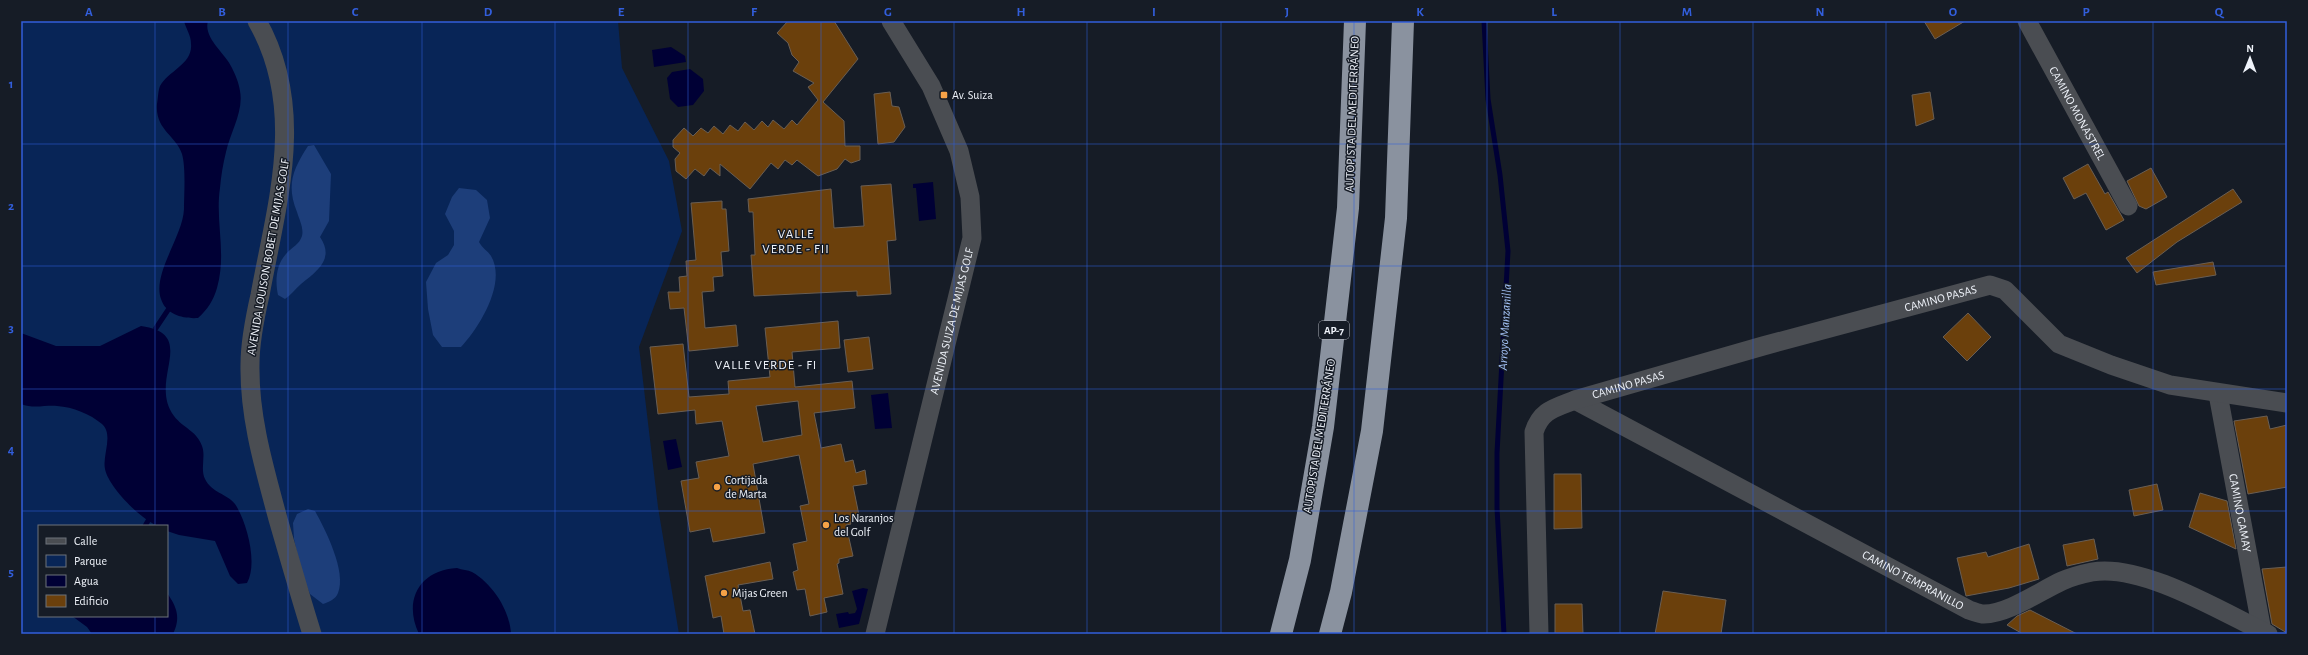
<svg xmlns="http://www.w3.org/2000/svg" width="2308" height="655" font-family="'Alegreya Sans',sans-serif">
	<rect width="100%" height="100%" fill="#161c26"/>
	<!-- green -->
	<path fill="#082557" fill-rule="evenodd" d="M21 21H618L622 68 669 161 682 231 639 347 658 507 679 634H21ZM39 526H167V616H39Z"/>
	<!-- forest -->
	<g fill="#1d3e7a">
		<path d="M314 145 331 174 329 221 320 237C335 259 317 271 301 284 295 289 291 295 285 299L278 295C275 281 276 265 286 254 292 247 299 245 302 236 304 228 299 219 297 212 286 185 293 169 308 146Z"/>
		<path d="M459 188 476 190 487 200 490 218 479 242C482 248 488 251 491 256 507 283 479 328 461 347H442L433 335 428 309 426 282 436 263 448 255 454 245V231L445 214 452 197Z"/>
		<path d="M308 509 315 511C325 529 347 572 338 593 336 599 329 602 323 604L310 594 301 572 294 539 293 523 297 514Z"/>
	</g>
	<!-- water -->
	<g fill="#000035">
		<path d="M184 21H208C203 38 225 53 232 68 235 74 239 83 240 91 244 111 230 133 226 152 223 164 221 176 220 188 215 222 227 253 217 288 213 301 208 309 198 318 184 319 166 315 161 299 152 274 183 236 184 209 184 195 186 168 182 154 176 135 155 130 157 104 158 99 158 91 160 86 168 71 193 64 191 44 191 35 186 29 184 21Z"/>
		<path d="M671 47 685 56 686 62 654 67 652 50Z"/>
		<path d="M690 69 703 79 704 91 693 105 678 107 670 99 667 78 672 72Z"/>
		<path d="M933 182 936 219 919 221 916 188H913V184Z"/>
		<path d="M141 326C200 334 147 380 174 416 183 428 197 431 202 446 206 456 200 469 205 479 212 493 226 493 235 504 247 522 258 564 247 583L238 584 230 576 215 541 179 535 167 531V526C164 526 160 527 158 526 141 520 108 486 105 469 102 455 114 435 102 424 90 414 73 407 57 406 45 405 33 409 21 404V333L56 346H100Z"/>
		<path d="M888 393 892 428 875 429 871 395Z"/>
		<path d="M676 439 682 467 668 470 663 441Z"/>
		<path d="M457 568C462 570 468 570 472 572 493 584 510 611 511 634H419C403 601 419 570 457 568Z"/>
		<path d="M863 588 868 589 859 624 839 628 836 614 848 612 849 614 855 613 857 609 852 591Z"/>
		<path d="M167 593C177 607 181 618 173 634H92L87 627 72 616H167Z"/>
	</g>
	<g fill="none" stroke-linecap="round" stroke-linejoin="round">
		<!-- stream -->
		<g stroke="#000035" stroke-width="5">
			<path d="M1484 21 1488 99 1500 175 1508 251 1497 453V508L1504 634"/>
			<path d="M156 328 168 310"/>
			<path d="M145 526 149 519"/>
		</g>
	</g>
	<!-- building -->
	<g fill="#6b400c" stroke="#695e54" fill-rule="evenodd">
		<path d="M788 21H834L858 59 823 102 844 121 845 146H860V160L851 163 845 159 837 169 818 176 797 160 792 165 785 160 778 169 771 163 750 189 720 164V176L710 168 704 176 695 169 686 179 676 171 675 159 680 153 673 147V140L684 128 693 136 701 128 708 133 714 126 723 134 730 125 738 131 745 122 754 130 762 121 768 127 773 120 784 129 792 120 797 125 818 100 808 87 814 83 793 71 799 62 792 55 788 43 777 33Z"/>
		<path d="M1924 21H1965L1935 39Z"/>
		<path d="M890 92 892 106 899 107 905 127 894 142 878 144 874 94Z"/>
		<path d="M1930 92 1934 119 1916 126 1912 95Z"/>
		<path d="M2088 164 2105 194 2108 192 2124 220 2106 230 2086 193 2074 199 2063 178Z"/>
		<path d="M2151 168 2167 197 2146 209 2139 206 2127 181Z"/>
		<path d="M891 184 896 240 887 241 891 294 857 296V291L754 296 751 255H755L753 212H749L748 199 831 189 834 228 864 226 861 186Z"/>
		<path d="M2233 189 2242 202 2177 242 2137 273 2126 258Z"/>
		<path d="M722 201V209H726L729 251 721 252 723 276 713 277 714 291 702 292 705 328 736 325 738 346 689 351 684 308 670 309 668 292H680L679 277 687 276 686 261 696 260 691 203Z"/>
		<path d="M2213 262 2216 275 2156 285 2153 272Z"/>
		<path d="M1968 313 1991 337 1967 361 1943 337Z"/>
		<path d="M838 321 840 348 792 352 795 387 852 381 855 408 814 413 821 448 841 444 845 462 853 460 856 473 865 470 867 484 853 486 860 520 850 522 851 524 846 525 853 556 839 559V563L837 564 843 594 824 598 827 612 810 616 805 589 797 590 793 572 798 570 793 544 807 541 800 506 809 504 799 455 753 464 765 533 713 542 710 528 690 532 681 481 699 478 696 462 729 456 722 421 696 424 695 410 658 414 650 347 683 344 689 397 729 394 728 381 770 377 765 328ZM798 401 802 435 763 442 756 406Z"/>
		<path d="M869 337 873 369 848 372 844 340Z"/>
		<path d="M2267 416 2270 429 2287 425V487L2248 494 2234 421Z"/>
		<path d="M1554 474H1581L1582 528 1554 529Z"/>
		<path d="M2157 484 2163 510 2134 516 2129 490Z"/>
		<path d="M2200 493 2227 501 2236 549 2189 527Z"/>
		<path d="M2094 539 2098 559 2067 566 2063 545Z"/>
		<path d="M2029 544 2039 579 2009 588 1966 596 1957 558 1986 552 1988 557Z"/>
		<path d="M770 562 773 579 738 585 743 611 750 610 755 634H724L721 616 713 618 705 576Z"/>
		<path d="M2287 567V633L2272 624 2262 569Z"/>
		<path d="M1663 591 1726 600 1721 634H1655Z"/>
		<path d="M1555 604H1582L1583 634H1555Z"/>
		<path d="M2030 610 2077 634H2023L2007 625 2017 616Z"/>
	</g>
	<g fill="none" stroke-linecap="round" stroke-linejoin="round">
		<!-- minor -->
		<g stroke="#4a4d52" stroke-width="19">
			<path d="M257 21C307 109 277 202 260 295 255 317 250 341 250 364 249 417 264 467 278 519 289 557 300 596 312 634"/>
			<path id="s1" d="M2027 21 2128 206"/>
			<path id="s2" d="M2218 394 2262 631"/>
			<path id="s3" d="M1575 400 1969 610C1973 611 1979 614 1984 614 2008 614 2040 591 2062 581 2071 577 2082 574 2092 572 2142 563 2222 612 2268 634"/>
			<path id="s4" d="M875 634 972 238 970 197 959 151 931 86 891 21"/>
			<path id="s5" d="M1539 634 1534 432C1541 410 1555 408 1575 400L1763 346 1990 285 2005 290 2059 344 2111 365 2170 385 2287 403"/>
		</g>
		<!-- highway -->
		<g stroke="#8a929f" stroke-width="22">
			<path d="M1281 634 1300 560 1323 427 1348 208 1355 21"/>
			<path d="M1330 634 1341 592 1372 431 1396 218 1403 21"/>
		</g>
	</g>
	<!-- grid -->
	<path fill="none" stroke="#325edb" stroke-width="1" stroke-opacity="0.55" d="M155 21V526M288 21V634M422 21V634M555 21V634M688 21V634M821 21V634M954 21V634M1087 21V634M1221 21V634M1354 21V634M1487 21V634M1620 21V634M1753 21V634M1886 21V634M2020 21V634M2153 21V634M21 144H2287M21 266H2287M21 389H2287M21 511H2287M155 616V634"/>
	<!-- markers -->
	<g fill="#f6a247" stroke="#161c26" stroke-width="1.5">
		<rect x="940" y="91" width="8" height="8" rx="2"/>
		<circle cx="717" cy="487" r="4"/>
		<circle cx="826" cy="525" r="4"/>
		<circle cx="724" cy="593" r="4"/>
	</g>
	<g text-anchor="middle" stroke-width="3" stroke-linejoin="round" paint-order="stroke">
		<!-- shield labels -->
		<rect fill="#161c26" stroke="#aeb2ba" stroke-width="1" x="1319" y="321" width="30" height="18" rx="3"/>
		<g font-size="11" font-weight="bold" fill="#eff3fa">
			<text x="1334" y="334">AP-7</text>
		</g>
		<!-- poi labels -->
		<g font-size="12" fill="#eff3fa" stroke="#161c26" text-anchor="start">
			<text x="952" y="99">Av. Suiza</text>
			<text x="725" y="484">Cortijada<tspan x="725" dy="14">de Marta</tspan></text>
			<text x="834" y="522">Los Naranjos<tspan x="834" dy="14">del Golf</tspan></text>
			<text x="732" y="597">Mijas Green</text>
		</g>
		<!-- street labels -->
		<g font-size="12" fill="#eff3fa" stroke="#161c26">
			<text dy="4" stroke="none"><textPath href="#s1" startOffset="105">CAMINO MONASTREL</textPath></text>
			<text transform="translate(1352 114) rotate(-88)" y="4">AUTOPISTA DEL MEDITERRÁNEO</text>
			<text transform="translate(268 257) rotate(-80)" y="4">AVENIDA LOUISON BOBET DE MIJAS GOLF</text>
			<text dy="4" stroke="none"><textPath href="#s5" startOffset="636">CAMINO PASAS</textPath></text>
			<text dy="4" stroke="none"><textPath href="#s4" startOffset="322">AVENIDA SUIZA DE MIJAS GOLF</textPath></text>
			<text dy="4" stroke="none"><textPath href="#s5" startOffset="312">CAMINO PASAS</textPath></text>
			<text transform="translate(1319 436) rotate(-81)" y="4">AUTOPISTA DEL MEDITERRÁNEO</text>
			<text dy="4" stroke="none"><textPath href="#s2" startOffset="121">CAMINO GAMAY</textPath></text>
			<text dy="4" stroke="none"><textPath href="#s3" startOffset="383">CAMINO TEMPRANILLO</textPath></text>
		</g>
		<!-- neighbourhood labels -->
		<g font-size="13" letter-spacing="1" fill="#eff3fa" stroke="#161c26">
			<text x="796" y="238">VALLE<tspan x="796" dy="15">VERDE - FII</tspan></text>
			<text x="766" y="369">VALLE VERDE - FI</text>
		</g>
		<!-- water labels -->
		<g font-size="13" font-style="italic" fill="#a6c5fb" stroke="#161c26">
			<text transform="translate(1504 327) rotate(-87)" y="5">Arroyo Manzanilla</text>
		</g>
	</g>
	<!-- border -->
	<rect width="2308" height="655" fill="none" stroke="#161c26" stroke-width="44"/>
	<!-- legend -->
	<rect x="38" y="525" width="130" height="92" fill="#161c26" stroke="#6d727b"/>
	<rect x="46" y="538" width="20" height="6" fill="#4a4d52" stroke="#6d727b"/>
	<text x="74" y="545" font-size="12" fill="#eff3fa">Calle</text>
	<rect x="46" y="555" width="20" height="12" fill="#082557" stroke="#6d727b"/>
	<text x="74" y="565" font-size="12" fill="#eff3fa">Parque</text>
	<rect x="46" y="575" width="20" height="12" fill="#000035" stroke="#6d727b"/>
	<text x="74" y="585" font-size="12" fill="#eff3fa">Agua</text>
	<rect x="46" y="595" width="20" height="12" fill="#6b400c" stroke="#6d727b"/>
	<text x="74" y="605" font-size="12" fill="#eff3fa">Edificio</text>
	<!-- north arrow -->
	<g transform="translate(2250 58) rotate(1)" stroke="#161c26" stroke-width="3" paint-order="stroke">
	<path d="M0-3L7 15L0 10L-7 15Z" fill="#eff3fa"/>
	<text y="-6" font-size="11" font-weight="bold" text-anchor="middle" fill="#eff3fa">N</text>
	</g>
	<rect x="22" y="22" width="2264" height="611" fill="none" stroke="#325edb" stroke-width="1.5"/>
	<g font-size="13" text-anchor="middle" font-weight="bold" fill="#325edb">
		<text x="89" y="16">A</text>
		<text x="222" y="16">B</text>
		<text x="355" y="16">C</text>
		<text x="488" y="16">D</text>
		<text x="621" y="16">E</text>
		<text x="754" y="16">F</text>
		<text x="888" y="16">G</text>
		<text x="1021" y="16">H</text>
		<text x="1154" y="16">I</text>
		<text x="1287" y="16">J</text>
		<text x="1420" y="16">K</text>
		<text x="1554" y="16">L</text>
		<text x="1687" y="16">M</text>
		<text x="1820" y="16">N</text>
		<text x="1953" y="16">O</text>
		<text x="2086" y="16">P</text>
		<text x="2219" y="16">Q</text>
		<text x="11" y="88">1</text>
		<text x="11" y="210">2</text>
		<text x="11" y="332">3</text>
		<text x="11" y="454">4</text>
		<text x="11" y="576">5</text>
	</g>
</svg>
